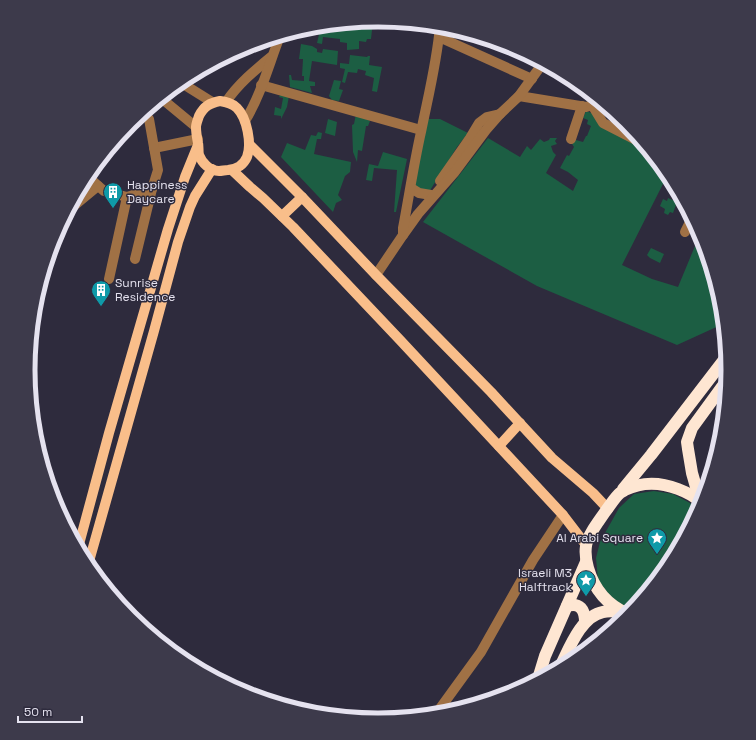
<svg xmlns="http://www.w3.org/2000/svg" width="756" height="740" font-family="'Space Grotesk',sans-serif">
	<rect width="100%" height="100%" fill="#2e2b3d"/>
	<!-- green -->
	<g fill="#1c5e43">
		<path d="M373 21 371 39H367L366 42 359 41V49L347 50V43L340 42V39L323 37 322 44 317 43 321 26 329 25 352 27V23Z"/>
		<path d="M301 44 312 46 317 49V52L322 53 323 49 338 51 337 65 312 61 309 81 315 82V86H310L312 93 290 87 289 75H291L292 80 304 81V76H302L303 59H299Z"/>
		<path d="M350 55 367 57 368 56H370L369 65 382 67 377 92 372 91 374 78 365 75 366 71 358 69 357 73 348 72 345 83 342 82 345 69 340 68V63L349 64Z"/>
		<path d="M334 80 341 81 339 89 343 90 339 101 332 100 329 96Z"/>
		<path d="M280 95 289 96 287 107 281 119V116L274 115 275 107 281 109 283 98 279 97Z"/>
		<path d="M586 111 594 114 637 137 668 174 622 265 652 279 678 287 695 246 706 251 721 302 723 324 677 345 537 286 423 222 488 138 520 157 527 146 531 150 540 139 544 142 549 140 550 138H557L555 141 557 144 551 146 553 152 556 155 546 173 573 191 578 180 568 172 560 168 567 155 569 156 574 147 572 144 576 140 583 142 586 136H587L591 126 587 124 588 120 583 118Z"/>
		<path d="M356 114 370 121 368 126H366L362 151 358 150 357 162 353 152 352 125 354 124Z"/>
		<path d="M328 119 337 122 335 136 325 133Z"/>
		<path d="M428 119H440L468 133 457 147 429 192 416 188 415 182Z"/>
		<path d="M318 132 322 133 321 139H317L314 154 351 162 350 172 345 176 338 195 342 200 336 203 333 212 281 157 287 143 305 150 311 135 316 136Z"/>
		<path d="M383 152 407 159 396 212H394L397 170 374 168 372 181 366 180 369 164 378 166Z"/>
		<path d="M668 198 677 202 673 213 670 212 668 215 664 213 665 209 660 206 663 199 667 201Z"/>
		<path d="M651 248 664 254 660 263 650 258 647 255Z"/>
		<path d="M654 491 673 494 690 503 698 511 669 565 632 609H629L611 597 598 580 596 558 600 542 619 508 634 494Z"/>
	</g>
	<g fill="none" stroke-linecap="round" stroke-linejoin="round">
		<!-- minor -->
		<g stroke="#a07145" stroke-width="10">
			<path d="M439 37 532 79"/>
			<path d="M180 82 212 102"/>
			<path d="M261 85 421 130"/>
			<path d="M519 96 586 107 596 104 599 100"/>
			<path d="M161 98 196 127"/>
			<path d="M226 102C238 84 255 70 271 57"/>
			<path d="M592 105 603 123 642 143"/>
			<path d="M245 121C261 95 269 64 280 36"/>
			<path d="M571 139 582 106"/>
			<path d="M154 148 198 139"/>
			<path d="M87 176 104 191 127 197 152 189 158 170 149 119 141 114"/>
			<path d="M440 181 470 138 479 123 487 117 500 114"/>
			<path d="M411 188 419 193 431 195"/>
			<path d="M69 210 98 186"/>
			<path d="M685 232 690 222 693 221"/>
			<path d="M403 235 418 214 454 173 486 130 500 114 519 96 543 63"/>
			<path d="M135 259 152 189"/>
			<path d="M376 275 403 235V228C409 196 414 163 421 132 428 97 437 62 440 26"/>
			<path d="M109 279 127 197"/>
			<path d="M436 714 481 652 533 560 563 515"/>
		</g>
		<!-- major -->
		<g stroke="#f9be8a" stroke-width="10">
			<path d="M220 101C226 102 232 103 237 108 247 118 252 144 247 157 243 166 237 169 228 170 225 170 222 171 219 171 210 171 202 163 199 155 198 151 199 146 198 143 197 138 196 132 196 127 196 124 198 119 199 116 204 106 210 103 220 101Z"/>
			<path d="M249 144 302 197 376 275 491 392 552 458 593 493 608 509"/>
			<path d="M232 170 250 187 263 198 293 227 400 340 563 515 586 545"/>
			<path d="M282 216 302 197"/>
			<path d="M499 446 520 423"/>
			<path d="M78 548 109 433 168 229 185 177 198 145"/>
			<path d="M88 565 154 331 178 242 190 207 195 196 212 169"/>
		</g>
		<!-- highway -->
		<g stroke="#fee6d2" stroke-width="12">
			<path d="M623 489 651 455 727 356"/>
			<path d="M700 501 692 473 688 449 687 442 692 428 727 380"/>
			<path d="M567 606C580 602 585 610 585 622"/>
			<path d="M628 614C607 605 594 589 588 568 586 561 585 553 586 546 587 536 599 521 605 512 609 507 615 497 620 493 622 492 624 491 625 490 643 481 660 482 678 489 686 492 696 497 701 503"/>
			<path d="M560 667C569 649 581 616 603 612 609 611 615 611 621 611"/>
			<path d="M538 679 545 656 586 562"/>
		</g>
	</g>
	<!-- icons -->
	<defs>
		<g id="building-pin" transform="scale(1)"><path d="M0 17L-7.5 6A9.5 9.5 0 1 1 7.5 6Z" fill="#0f9aa8" stroke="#2e2b3d"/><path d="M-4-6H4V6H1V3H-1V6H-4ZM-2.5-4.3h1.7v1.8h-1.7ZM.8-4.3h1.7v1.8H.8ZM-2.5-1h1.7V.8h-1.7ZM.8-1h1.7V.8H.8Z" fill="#fff"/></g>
		<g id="sight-pin" transform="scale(1)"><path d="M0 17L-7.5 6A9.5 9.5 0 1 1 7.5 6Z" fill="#0f9aa8" stroke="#2e2b3d"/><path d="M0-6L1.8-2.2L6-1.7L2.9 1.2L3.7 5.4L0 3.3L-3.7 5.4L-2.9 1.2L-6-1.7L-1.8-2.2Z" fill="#fff"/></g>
	</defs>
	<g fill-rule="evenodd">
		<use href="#building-pin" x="113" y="192"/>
		<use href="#building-pin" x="101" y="290"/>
		<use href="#sight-pin" x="657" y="538"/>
		<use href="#sight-pin" x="586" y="580"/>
	</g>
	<g text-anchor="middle" stroke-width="3" stroke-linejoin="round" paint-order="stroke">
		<!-- poi labels -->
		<g font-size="12" fill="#e5e2ef" stroke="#2e2b3d" text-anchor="start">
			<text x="127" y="189">Happiness<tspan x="127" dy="14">Daycare</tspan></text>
			<text x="115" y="287">Sunrise<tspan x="115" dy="14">Residence</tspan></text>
			<text x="643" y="542" text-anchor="end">Al Arabi Square</text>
			<text x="572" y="577" text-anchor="end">Israeli M3<tspan x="572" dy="14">Halftrack</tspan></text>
		</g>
	</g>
	<!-- crop -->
	<path d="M0 0H756V740H0ZM35 370a343 343 0 1 1 686 0a343 343 0 1 1-686 0Z" fill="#3d3a4b" fill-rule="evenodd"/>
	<path fill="none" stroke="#e5e2ef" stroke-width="5" d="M35 370a343 343 0 1 1 686 0a343 343 0 1 1-686 0Z"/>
	<!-- scale -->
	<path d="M18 716v6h64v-6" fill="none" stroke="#e5e2ef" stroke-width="2"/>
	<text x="24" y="716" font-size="12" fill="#e5e2ef" stroke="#2e2b3d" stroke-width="3" paint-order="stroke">50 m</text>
</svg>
